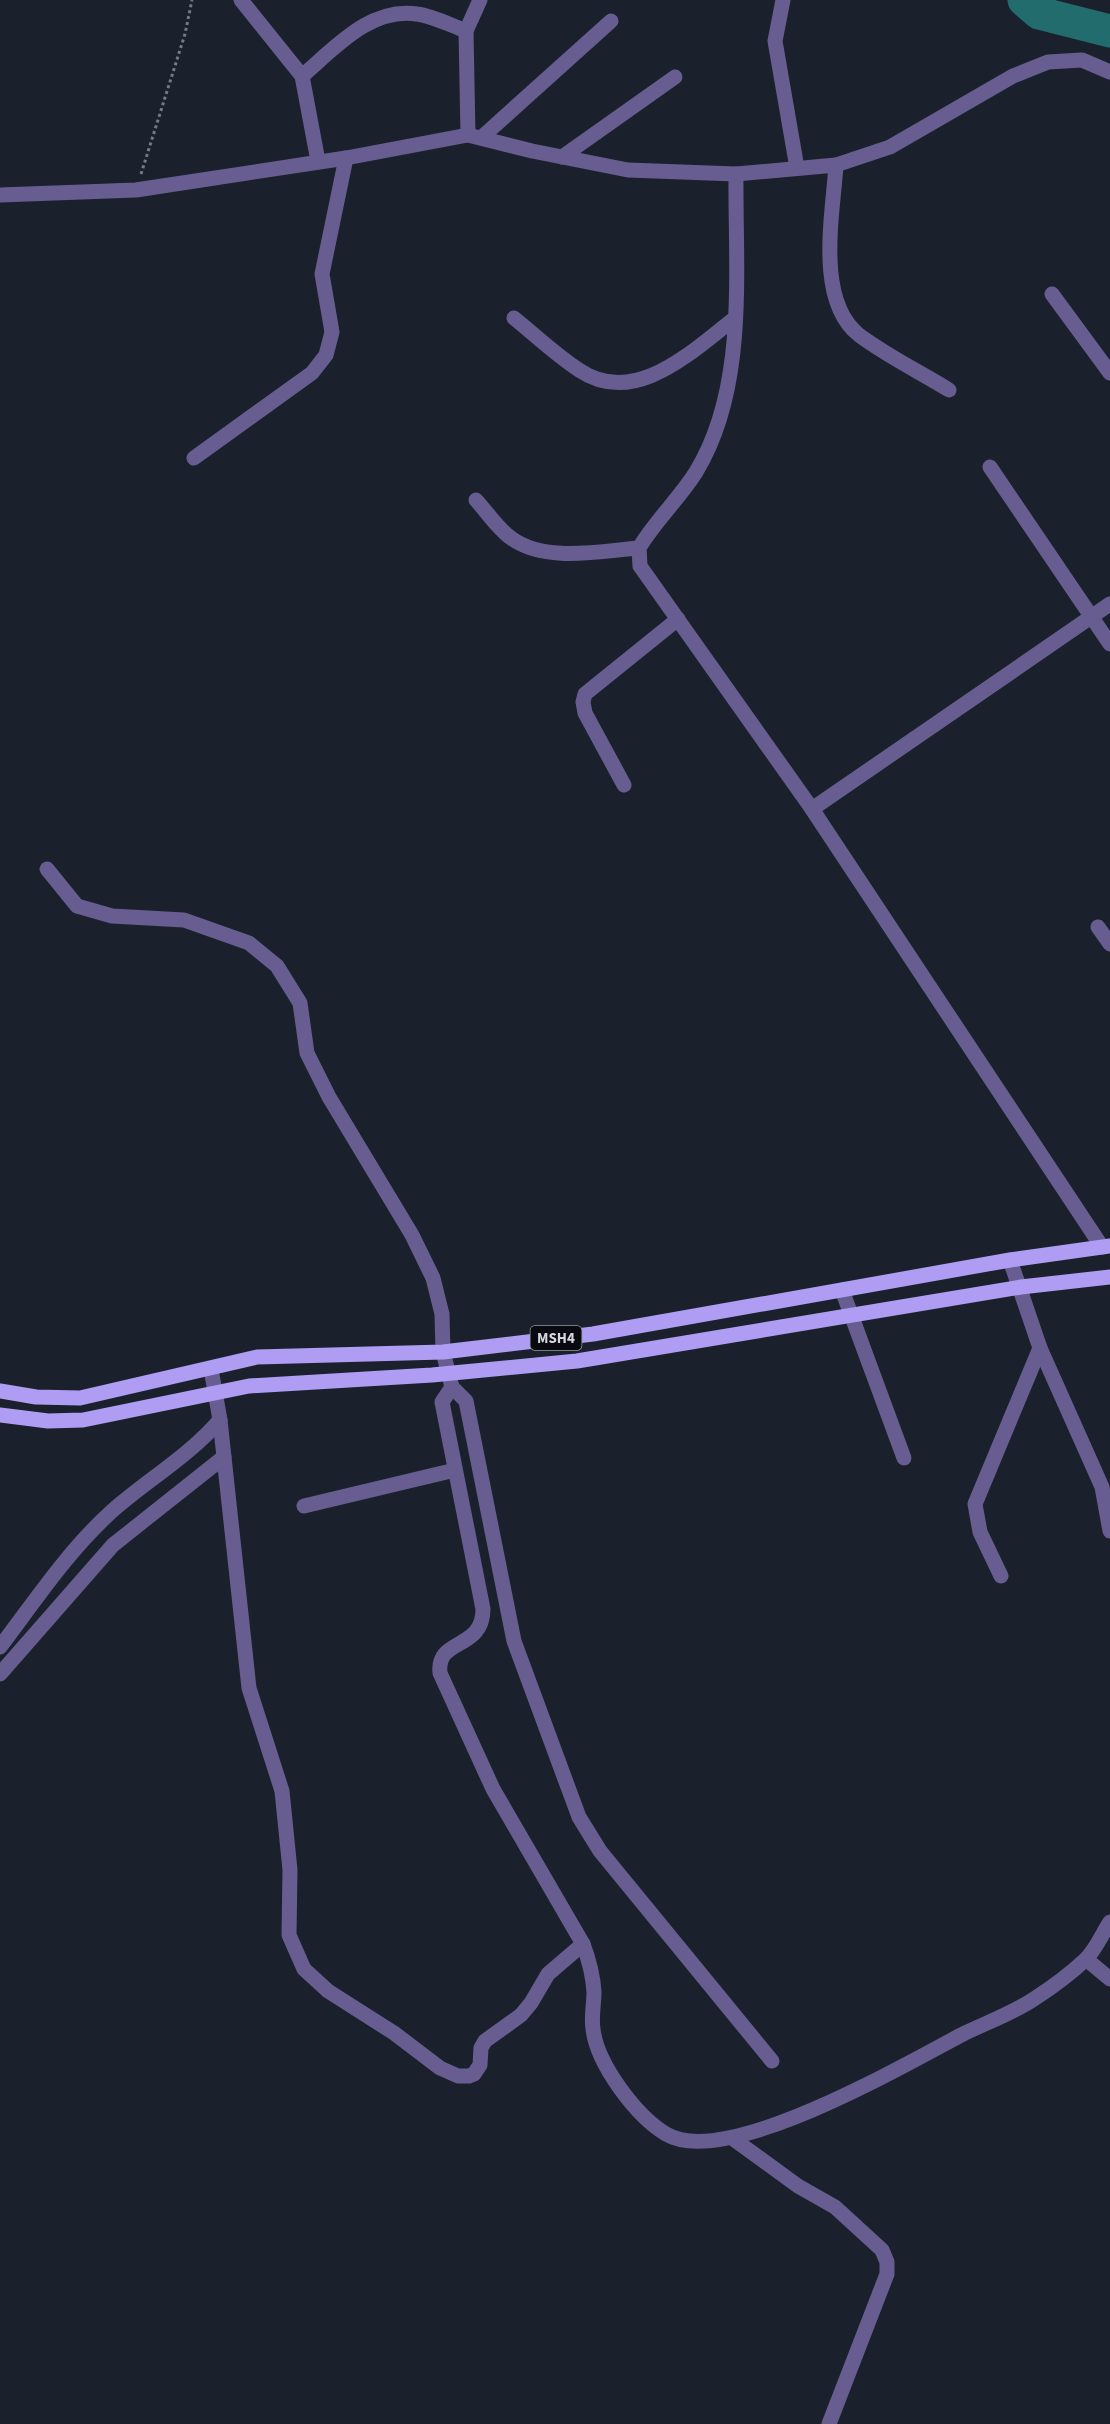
<svg xmlns="http://www.w3.org/2000/svg" width="1110" height="2424" font-family="'Source Sans 3',sans-serif">
	<rect width="100%" height="100%" fill="#1a212c"/>
	<g fill="none" stroke-linecap="round" stroke-linejoin="round">
		<!-- river -->
		<path stroke="#236c6e" stroke-width="33" d="M1024 0 1039 13 1110 31"/>
		<!-- path -->
		<path stroke="#757b84" stroke-width="3" stroke-dasharray="3 3" stroke-linecap="butt" d="M141 174 185 34 192 0"/>
		<!-- minor -->
		<g stroke="#675d90" stroke-width="15">
			<path d="M241 0 302 76 318 161"/>
			<path d="M783 0 775 41 797 168"/>
			<path d="M302 76C335 48 370 7 417 14 433 16 450 25 466 31"/>
			<path d="M468 135 466 31 480 0"/>
			<path d="M481 138 611 21"/>
			<path d="M562 157 675 77"/>
			<path d="M836 165C833 214 815 300 859 335 887 356 920 372 949 390"/>
			<path d="M736 174C735 270 748 387 696 472 679 499 655 521 639 548L640 566 812 809 1102 1247"/>
			<path d="M0 195 136 190 346 158 468 135 532 151 628 170 736 174 836 165 890 147 1013 76 1048 62 1082 60 1110 72"/>
			<path d="M1052 294 1110 373"/>
			<path d="M514 318C535 335 556 355 579 370 635 408 692 351 734 319"/>
			<path d="M194 458 312 373 326 355 332 332 322 274 346 158"/>
			<path d="M990 467 1110 644"/>
			<path d="M476 500C487 512 498 529 511 538 545 563 600 551 639 548"/>
			<path d="M624 785 585 713 583 702 585 694 678 619"/>
			<path d="M812 809 1110 604"/>
			<path d="M47 869 77 906 112 916 184 920 249 943 277 966 300 1003 307 1053 329 1097 412 1235 433 1278 442 1314 443 1352 452 1387 466 1401 514 1641 579 1817 600 1851 772 2061"/>
			<path d="M1098 927 1110 944"/>
			<path d="M1010 1260 1040 1348 1102 1487 1110 1531"/>
			<path d="M842 1290 904 1458"/>
			<path d="M452 1387 442 1402 483 1609C483 1651 436 1637 440 1673L493 1789 583 1944C589 1960 593 1975 594 1992 594 2004 591 2017 593 2029 597 2064 636 2116 666 2134 726 2170 907 2063 965 2033 988 2022 1013 2013 1034 1999 1051 1988 1070 1974 1085 1960 1095 1951 1102 1934 1110 1922"/>
			<path d="M220 1420 249 1688 282 1791 290 1870 289 1935 304 1969 328 1991 394 2033 440 2068 458 2076H469L474 2074 480 2065 481 2048 485 2041 521 2015 531 2003 548 1974 583 1944"/>
			<path d="M304 1506 455 1470"/>
			<path d="M1001 1576 980 1532 975 1504 1040 1348"/>
			<path d="M0 1647C35 1601 68 1551 111 1512 147 1480 188 1457 220 1420L211 1369"/>
			<path d="M0 1674 113 1545 224 1457"/>
			<path d="M1086 1959 1110 1979"/>
			<path d="M732 2138 798 2186 835 2207 882 2250 887 2262V2274L829 2424"/>
		</g>
		<!-- major -->
		<g stroke="#ae9df2" stroke-width="15">
			<path d="M0 1391 36 1397 80 1398 257 1357 443 1352 593 1334 1010 1260 1110 1246"/>
			<path d="M0 1415 48 1421 83 1420 249 1386 432 1375 577 1361 1021 1287 1110 1277"/>
		</g>
	</g>
	<g text-anchor="middle" stroke-width="6" stroke-linejoin="round" paint-order="stroke">
		<!-- shield labels -->
		<rect fill="#080a0f" stroke="#969aa1" stroke-width="1.5" x="530.5" y="1326" width="51" height="24" rx="4.5"/>
		<g font-size="15" font-weight="bold" fill="#d3d7df">
			<text x="556" y="1343">MSH4</text>
		</g>
	</g>
</svg>
